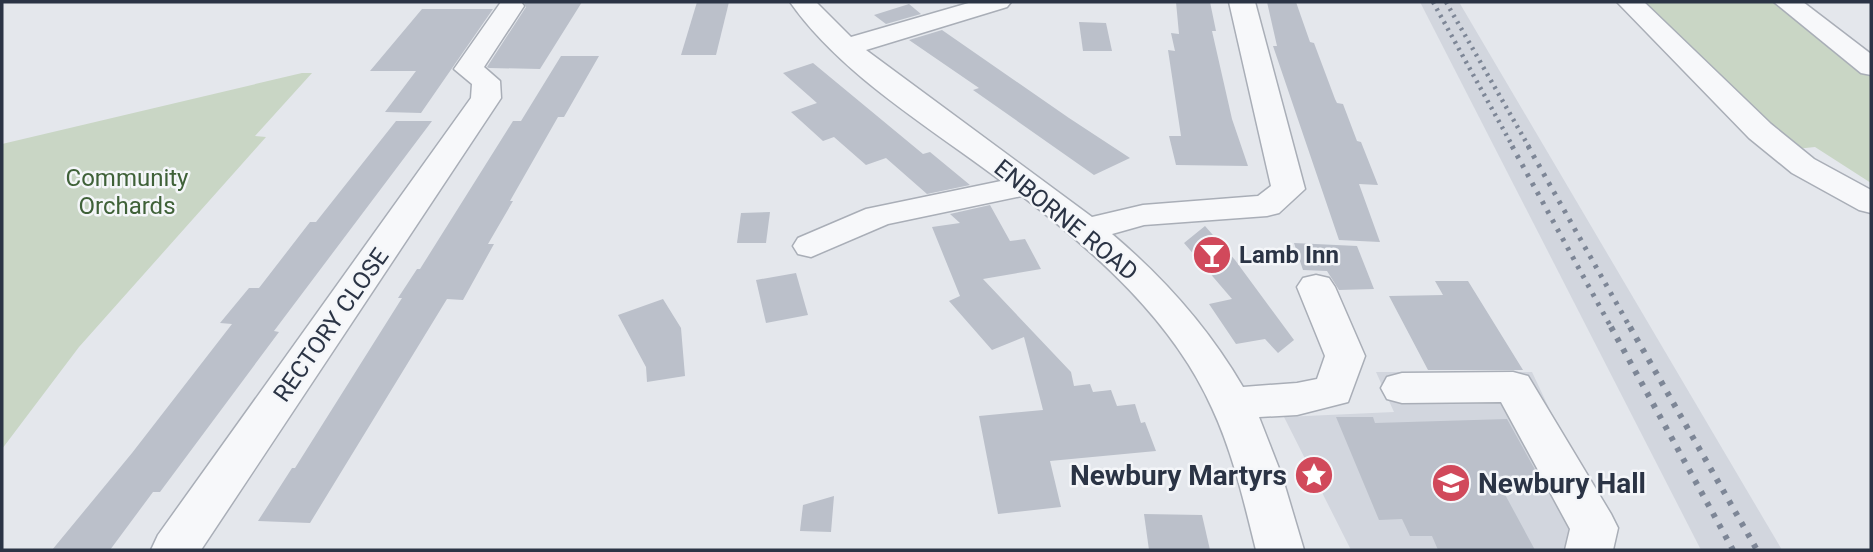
<svg xmlns="http://www.w3.org/2000/svg" width="1873" height="552" font-family="Roboto,sans-serif">
	<rect width="100%" height="100%" fill="#e4e7ec"/>
	<!-- built -->
	<g fill="#d2d6de">
		<path d="M1420 2H1459L1782 550H1701Z"/>
		<path d="M1376 372H1532L1616 550H1351L1284 417 1394 412Z"/>
	</g>
	<!-- green -->
	<g fill="#c9d6c5">
		<path d="M1642 2H1779L1871 75V183L1815 147 1796 149Z"/>
		<path d="M302 73H312L255 136 266 137 79 347 2 449V144Z"/>
	</g>
	<!-- building -->
	<g fill="#bbc0ca">
		<path d="M524 2H582L540 69 489 68 487 67 526 7Z"/>
		<path d="M697 2H729L716 55H681Z"/>
		<path d="M1176 2H1210L1216 31H1212L1232 119 1248 166 1176 165 1169 136H1181L1168 50 1175 51 1171 33 1179 34Z"/>
		<path d="M1267 2H1296L1310 42 1314 43 1335 99 1337 103 1343 104 1357 141 1361 142 1378 185 1359 184 1380 242 1339 240 1273 46H1277Z"/>
		<path d="M909 4 921 14 886 24 874 15Z"/>
		<path d="M422 9H493L421 113 385 112 416 71H370Z"/>
		<path d="M1079 22 1106 23 1112 51H1083Z"/>
		<path d="M942 30 1069 118 1130 158 1094 175 973 90 979 88 909 40Z"/>
		<path d="M561 56H599L564 117H558L510 201H513L488 244H494L463 300 447 299 310 523 258 521 292 468H295L402 298H398L417 269H420L513 121H521Z"/>
		<path d="M813 63 923 154 930 152 970 185 927 194 886 158 866 165 834 137 823 141 791 112 817 103 783 73Z"/>
		<path d="M396 121H432L274 331 279 332 160 492H153L110 550H52L132 453 232 324 220 323 249 288H259L310 222H316Z"/>
		<path d="M990 205 1010 241 1025 239 1041 269 983 279 1071 372 1074 386 1090 384 1093 392 1111 390 1117 406 1135 404 1141 423 1145 422 1156 451 1050 461 1061 507 998 514 979 416 1043 410 1024 337 992 350 949 301 960 296 932 227 960 223 950 214Z"/>
		<path d="M770 212 766 243H737L741 213Z"/>
		<path d="M1205 226 1235 260 1294 340 1278 353 1265 339 1236 344 1209 304 1232 299 1184 243Z"/>
		<path d="M1294 243 1357 246 1374 289 1339 290 1327 271 1303 270Z"/>
		<path d="M796 273 808 315 766 323 756 280Z"/>
		<path d="M1435 281H1468L1523 370H1428L1389 296 1443 295Z"/>
		<path d="M663 299 681 328 685 376 647 382 646 367 618 315Z"/>
		<path d="M1336 417H1373L1375 423 1507 419 1538 475 1495 476 1535 550H1438L1432 536H1410L1402 519 1379 520Z"/>
		<path d="M834 496 831 532 800 531 803 505Z"/>
		<path d="M1144 514 1202 515 1210 550H1149Z"/>
	</g>
	<g fill="none" stroke-linecap="round" stroke-linejoin="round">
		<!-- minor casing -->
		<g stroke="#a9aeb7" stroke-width="3">
			<g id="minor">
				<path d="M501 2H521L524 6 484 67 500 81 501 98 201 550H151L158 535 471 98 472 84 454 69Z"/>
				<path d="M790 2H816L851 37 972 2H1011L1007 7 866 50 1092 217 1143 205 1258 196 1271 186 1229 2H1255L1305 189 1279 213 1267 216 1144 225 1112 234C1164 278 1208 327 1243 387L1297 383 1317 379 1325 356 1297 287 1303 278 1316 275 1329 278 1335 287 1365 356 1348 402 1297 415 1259 417 1282 476 1304 550H1256C1244 502 1233 453 1212 408 1173 321 1096 253 1022 196L888 224 811 257 798 254 793 246 798 238 866 209 1001 181C931 128 841 75 790 2Z"/>
				<path d="M1617 2H1644L1771 124 1814 159 1871 190V213L1859 210 1792 173 1749 138Z"/>
				<path d="M1774 2H1803L1871 54V75L1861 73Z"/>
				<path d="M1513 372 1528 376 1611 514 1618 528 1613 550H1565L1570 529 1501 402 1402 403 1387 399 1381 388 1387 377 1402 373Z"/>
			</g>
		</g>
		<!-- minor -->
		<use href="#minor" fill="#f7f8fa" fill-rule="evenodd"/>
		<!-- rail-far2 -->
		<g stroke="#7d8696" stroke-width="4.5" stroke-dasharray="2.5 5" stroke-linecap="butt">
			<path d="M1433 2 1513 147"/>
			<path d="M1446 2 1529 147"/>
		</g>
		<!-- rail-far1 -->
		<g stroke="#7d8696" stroke-width="5" stroke-dasharray="3.5 7" stroke-linecap="butt">
			<path d="M1512 146 1612 329"/>
			<path d="M1528 146 1631 329"/>
		</g>
		<!-- rail -->
		<g stroke="#7d8696" stroke-width="6" stroke-dasharray="4.5 8" stroke-linecap="butt">
			<path d="M1611 327 1733 550"/>
			<path d="M1630 327 1757 550"/>
		</g>
	</g>
	<!-- icons -->
	<defs>
		<g id="bar-disc" transform="scale(2.0125)"><circle r="9.5" fill="#d1495b" stroke="#f4f6f9"/><path d="M-6-5H6L.8 .8V4.5H3.5V6h-7V4.5H-.8V.8Z" fill="#fff"/></g>
		<g id="sight-disc" transform="scale(2.0125)"><circle r="9.5" fill="#d1495b" stroke="#f4f6f9"/><path d="M0-6L1.8-2.2L6-1.7L2.9 1.2L3.7 5.4L0 3.3L-3.7 5.4L-2.9 1.2L-6-1.7L-1.8-2.2Z" fill="#fff"/></g>
		<g id="school-disc" transform="scale(2.0125)"><circle r="9.5" fill="#d1495b" stroke="#f4f6f9"/><path d="M0-5L7-2L0 1L-7-2ZM-4 1L0 2.5L4 1V4Q0 6-4 4Z" fill="#fff"/></g>
	</defs>
	<g fill-rule="evenodd">
		<use href="#bar-disc" x="1212" y="255"/>
		<use href="#sight-disc" x="1314" y="475"/>
		<use href="#school-disc" x="1451" y="483"/>
	</g>
	<g text-anchor="middle" stroke-width="5" stroke-linejoin="round" paint-order="stroke">
		<!-- park labels -->
		<g font-size="24" fill="#3f6138" stroke="#f4f6f9">
			<text x="127" y="186">Community<tspan x="127" dy="28">Orchards</tspan></text>
		</g>
		<!-- street labels -->
		<g font-size="24" fill="#2b3445" stroke="#f4f6f9">
			<text transform="translate(1066 220) rotate(39)" y="8">ENBORNE ROAD</text>
			<text transform="translate(331 325) rotate(-55)" y="8">RECTORY CLOSE</text>
		</g>
		<!-- poi labels -->
		<g font-size="24" font-weight="bold" fill="#2b3445" stroke="#f4f6f9" text-anchor="start">
			<text x="1239" y="263">Lamb Inn</text>
		</g>
		<!-- near-poi labels -->
		<g font-size="28" font-weight="bold" fill="#2b3445" stroke="#f4f6f9" text-anchor="end">
			<text x="1287" y="485">Newbury Martyrs</text>
			<text x="1478" y="493" text-anchor="start">Newbury Hall</text>
		</g>
	</g>
	<!-- border -->
	<rect width="1873" height="552" fill="none" stroke="#2b3445" stroke-width="7"/>
</svg>
